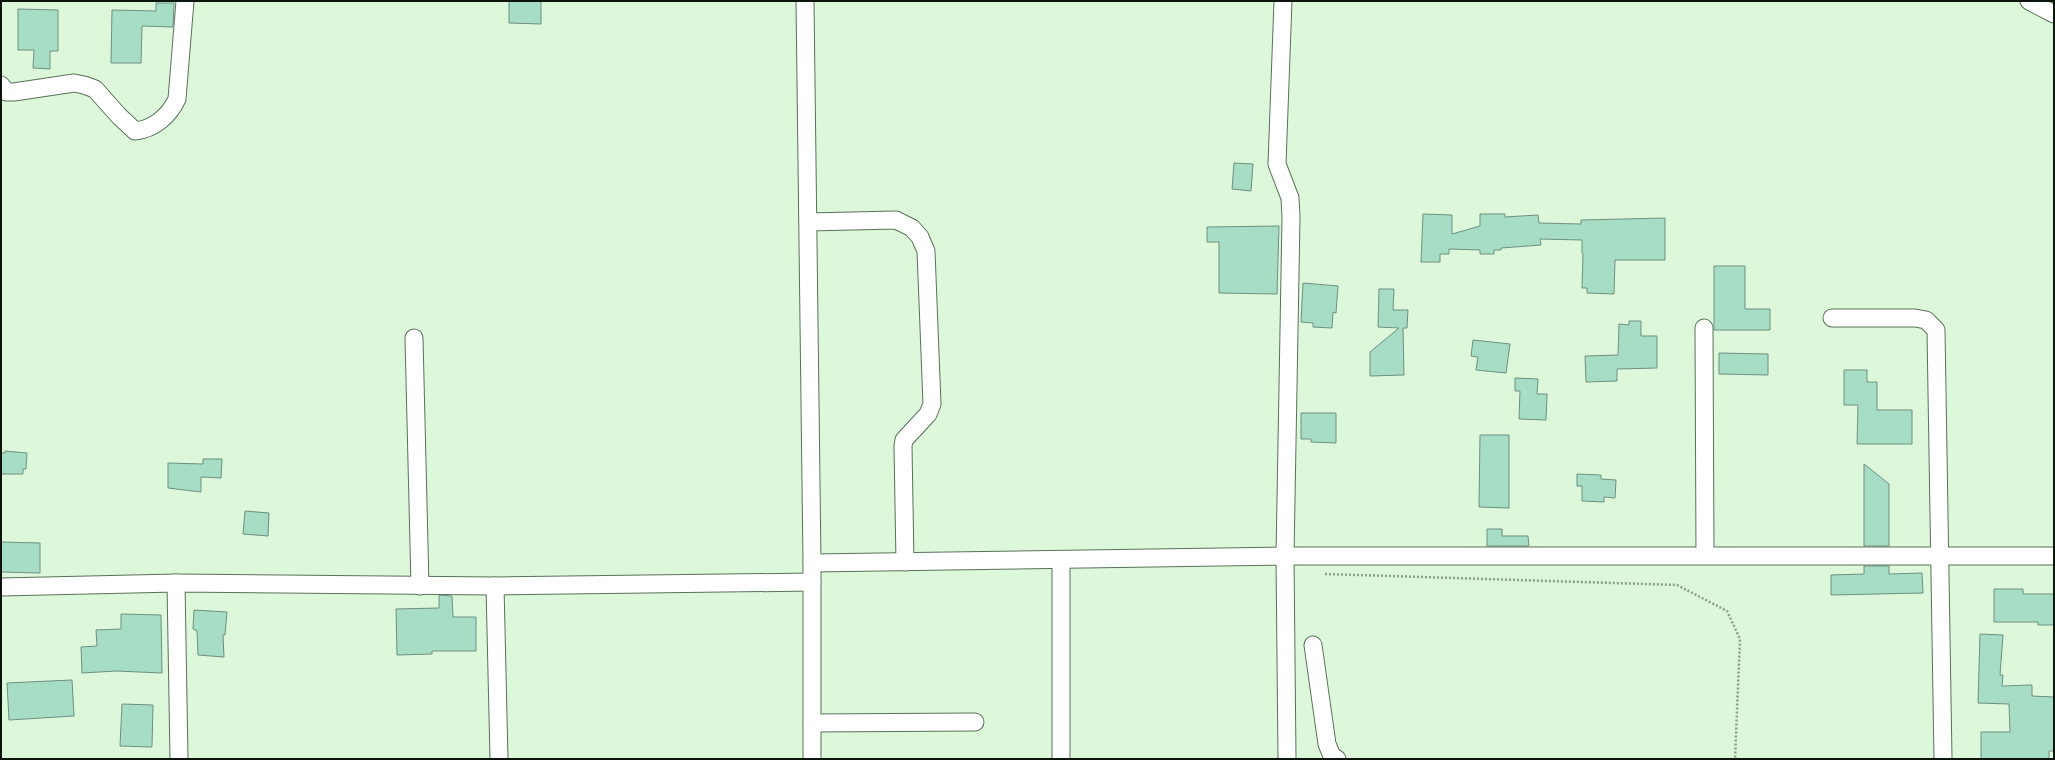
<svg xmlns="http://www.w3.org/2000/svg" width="2055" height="760" font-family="Quicksand,sans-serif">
	<rect width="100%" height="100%" fill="#dcf7da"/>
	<!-- building -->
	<g fill="#a7dcc5" stroke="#6d9181">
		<path d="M509 1H541V24L509 23Z"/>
		<path d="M156 3H174L173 27 142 26 141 63H111L112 10 156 11Z"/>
		<path d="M18 9 58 10V51H50V69L33 68 34 50H18Z"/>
		<path d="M1234 163 1253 164 1251 191 1232 189Z"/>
		<path d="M1423 214 1452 215V234L1480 226V214H1505V217L1538 215 1539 223 1581 224V220L1665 218V260H1615L1614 294 1587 293V288H1582L1583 253H1582V240L1540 239 1541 245 1501 248V250H1494V254H1480V250L1449 249V254H1440V262H1421Z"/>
		<path d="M1279 226 1277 294 1219 293V242H1207V227Z"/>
		<path d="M1714 266H1745V309H1770V330H1714Z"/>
		<path d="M1303 283 1338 286 1336 313 1333 312 1332 328 1313 327V323L1301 322Z"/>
		<path d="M1379 289H1394L1393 310H1408L1407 328H1403L1404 375 1370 376V352L1399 328 1378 327Z"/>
		<path d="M1629 321H1641V336H1657V368L1617 369V381L1586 382 1585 356 1618 355 1619 324 1629 325Z"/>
		<path d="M1473 340 1510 344 1506 373 1476 370 1478 357 1471 356Z"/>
		<path d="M1719 353 1768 354V375L1719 374Z"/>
		<path d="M1844 370H1867V382H1877V410H1912V444H1857L1858 405H1844Z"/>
		<path d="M1515 378 1538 379 1537 394H1547L1546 420 1519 419 1520 391H1515Z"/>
		<path d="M1301 413H1336V443L1311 442V439H1301Z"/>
		<path d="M1480 435H1509V508L1479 507Z"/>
		<path d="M5 451 27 453 26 469H23V474H1V453H5Z"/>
		<path d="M203 459H222L221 478 201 477V492L168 488V463L203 464Z"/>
		<path d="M1864 464 1889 484V546H1864Z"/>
		<path d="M1577 474 1601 475V479L1616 480 1615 498 1604 497V502L1582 501V486H1577Z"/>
		<path d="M245 511 269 513 268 536 243 534Z"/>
		<path d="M1487 529H1502V536H1528L1529 546H1487Z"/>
		<path d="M1 542 40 543V573L1 572Z"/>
		<path d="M1864 566H1889V574L1922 573 1923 593 1831 595V575L1864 574Z"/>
		<path d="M1994 589H2023V594H2054V625H2038V622H1994Z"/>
		<path d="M439 595 452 596 453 617H476V651H432V654L397 655 396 609 439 608Z"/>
		<path d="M194 610 227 612 225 635H223L224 657 198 655 197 631 193 629Z"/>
		<path d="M121 614 161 615 162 673 116 671 82 673 81 647 97 646 96 630 121 629Z"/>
		<path d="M1980 634 2003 635 2000 675H2003L2002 686 2032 685V696L2054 697V751H2049V759H1981V732H2010L2009 704 1978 703Z"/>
		<path d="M72 680 74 716 9 720 7 683Z"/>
		<path d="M122 704 153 705 152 747 120 746Z"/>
	</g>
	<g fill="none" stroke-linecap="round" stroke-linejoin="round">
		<!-- street casing -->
		<g stroke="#5a7159" stroke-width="19">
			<g id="street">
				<path d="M805 1 812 563V759"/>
				<path d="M1283 1 1277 164 1290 198 1291 217 1285 556H2054"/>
				<path d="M2029 1 2054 14"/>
				<path d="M1 85 6 92H14L74 83 84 85 95 89 119 116 135 131C154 129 169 116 177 99L185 1"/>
				<path d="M808 222 896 220 912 228 920 237 926 251 932 404 928 414 904 440 903 446 905 562"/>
				<path d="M1832 318H1915L1926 320 1936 330 1943 759"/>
				<path d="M1704 328 1705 555"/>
				<path d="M414 338 420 586"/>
				<path d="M812 563 1285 556 1287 759"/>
				<path d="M176 583 179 759"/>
				<path d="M495 586 499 759"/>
				<path d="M1 587 176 583 495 586 812 582"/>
				<path d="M1313 645 1327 744 1332 756 1337 759"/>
				<path d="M812 723 975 722"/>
				<path d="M1061 759V561"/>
			</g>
		</g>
		<!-- path -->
		<path stroke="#8b9f8a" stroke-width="2.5" stroke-dasharray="2 2" stroke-linecap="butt" d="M1325 574 1677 585 1727 611 1740 639 1735 759"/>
		<!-- street -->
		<use href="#street" stroke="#fff" stroke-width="17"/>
	</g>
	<!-- border -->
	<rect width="2055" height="760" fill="none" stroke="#0c150c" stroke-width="4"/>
</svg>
